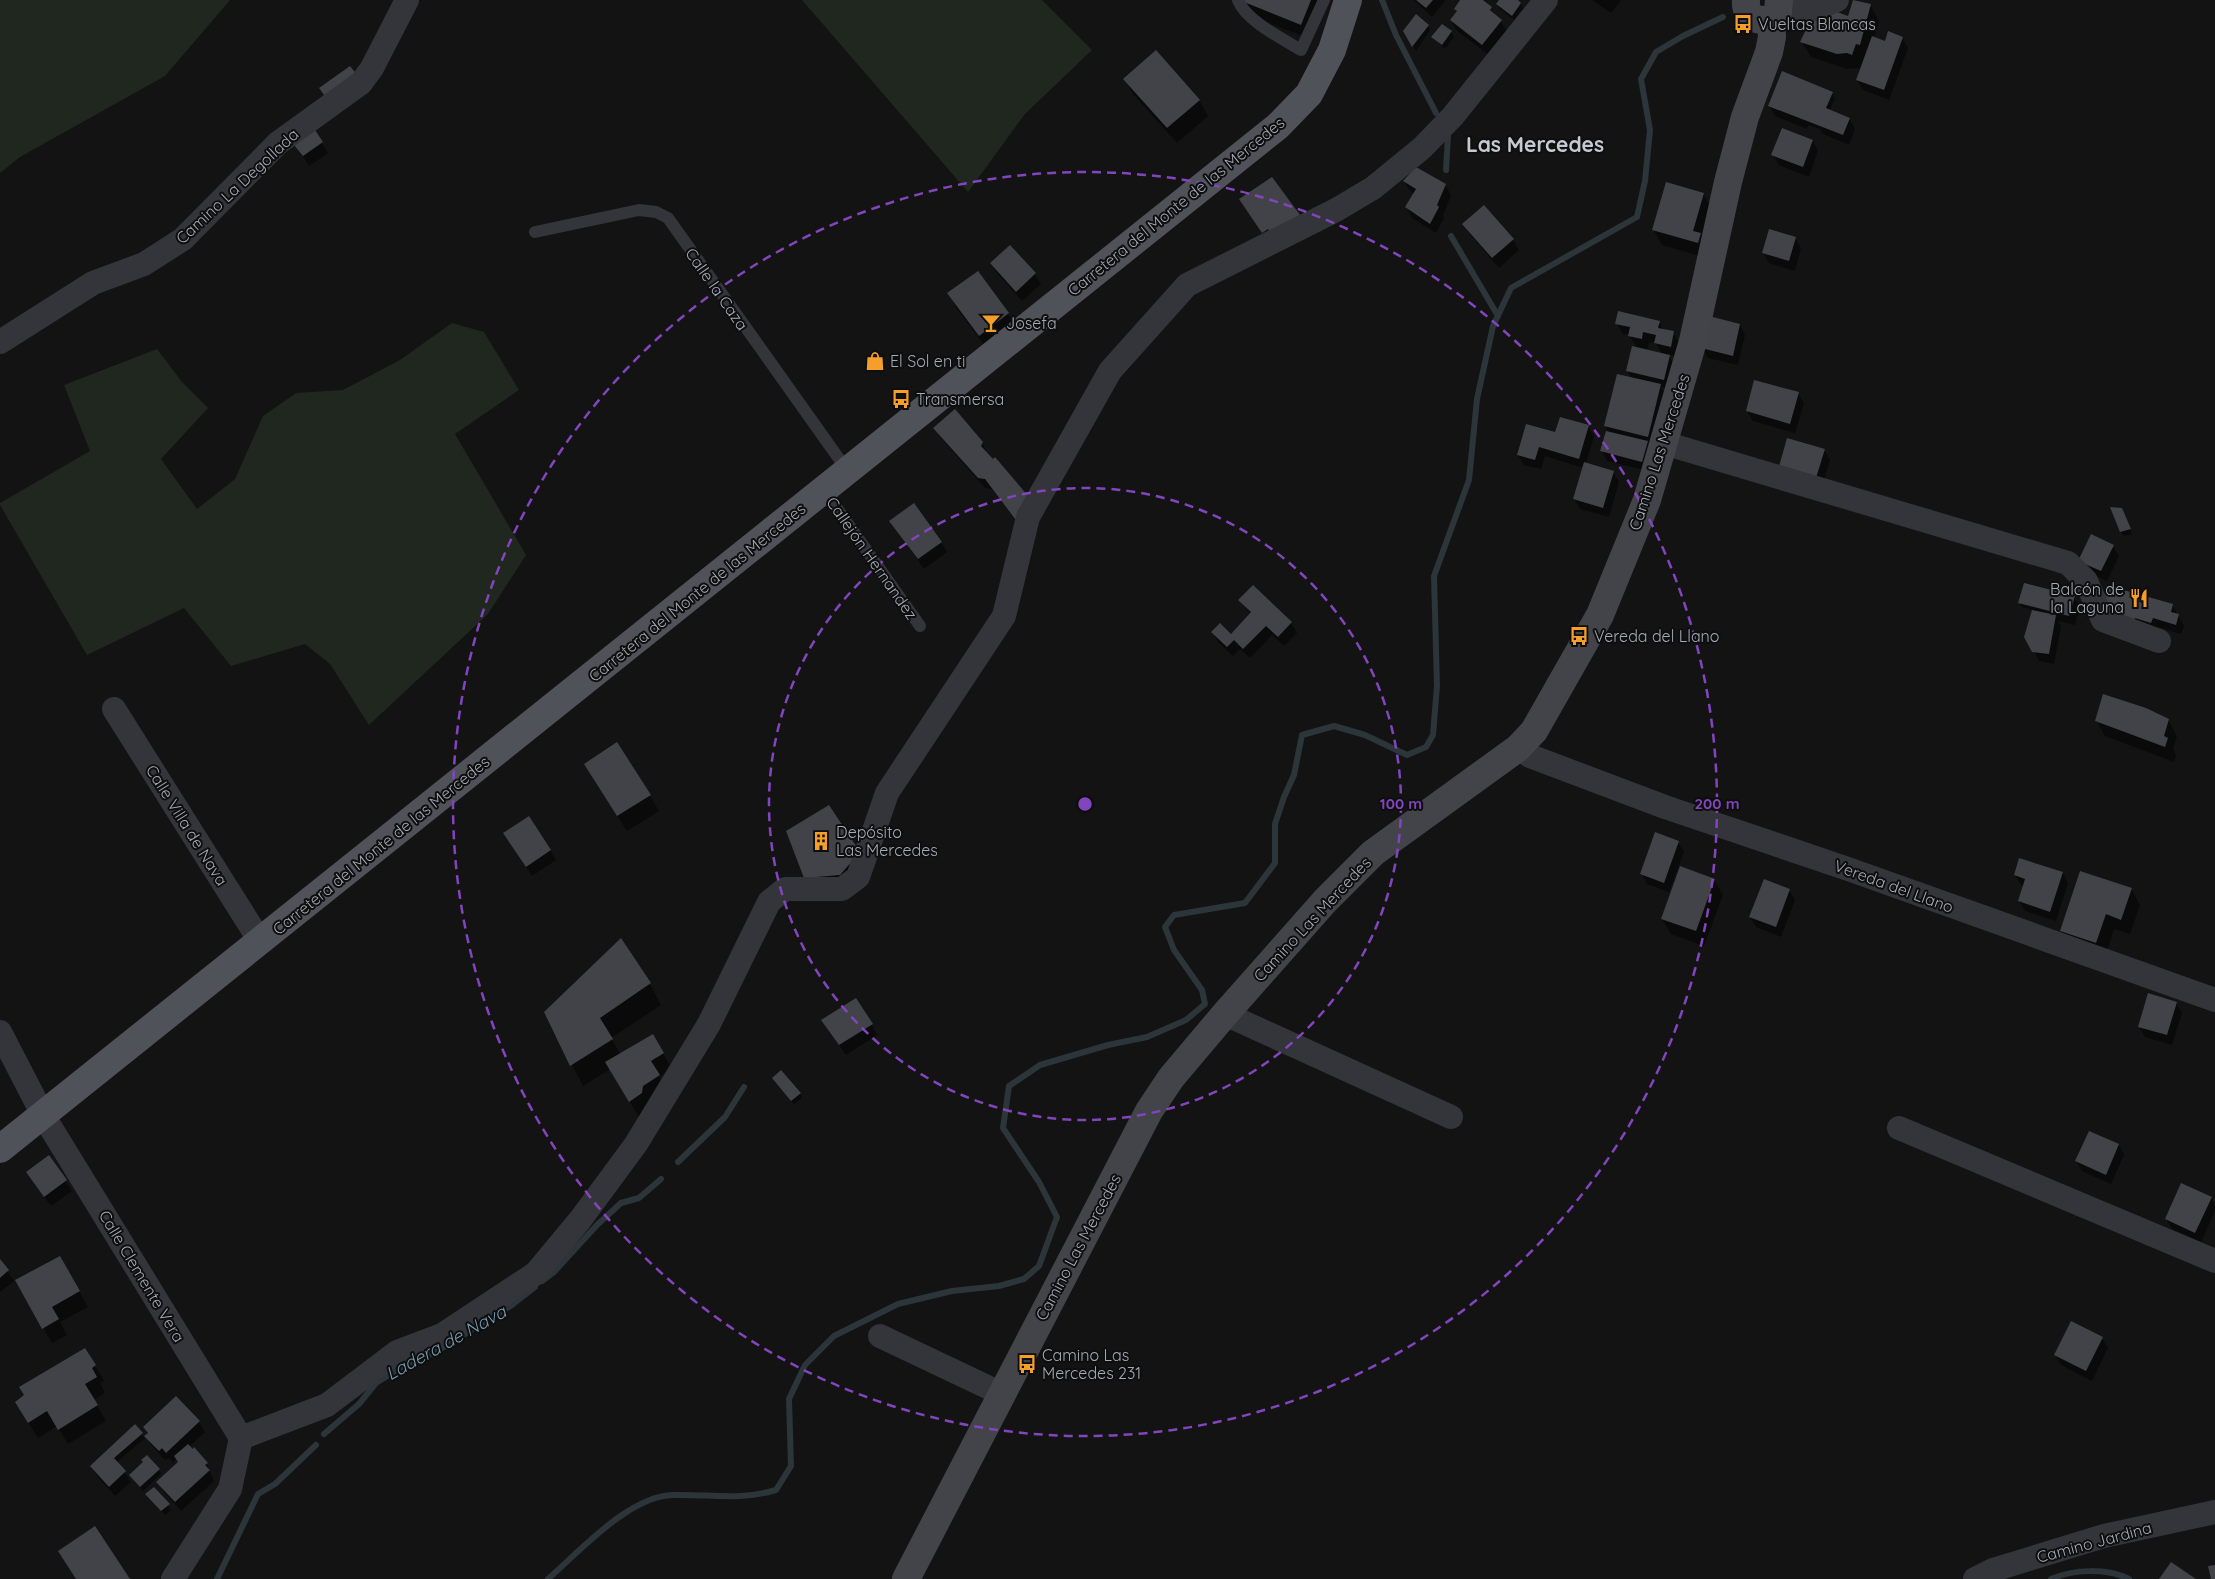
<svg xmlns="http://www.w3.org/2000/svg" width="2215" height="1579" font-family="Quicksand,sans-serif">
	<rect width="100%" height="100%" fill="#131314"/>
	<!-- green -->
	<g fill="#1f271f">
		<path d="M0 0H230L165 76 20 157 0 173Z"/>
		<path d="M802 0H1042L1092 50 1025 114 968 192Z"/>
		<path d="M452 323 484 332 519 390 455 434 526 555 488 614 369 725 330 664 305 644 231 666 184 608 87 655 0 505V503L90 451 64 385 157 349 182 382 208 408 161 459 197 509 235 479 263 416 296 393 343 390 400 360Z"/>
	</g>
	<!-- shadow -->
	<g fill="#0007" fill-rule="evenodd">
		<path d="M1246 0H1320L1310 39 1254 17Z"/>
		<path d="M1414 0H1446L1432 17Z"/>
		<path d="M1462 0H1485L1507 31 1489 55 1457 31 1451 21 1457 13 1455 9Z"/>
		<path d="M1500 0H1516L1520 3 1523 8 1514 20 1500 9 1497 4Z"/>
		<path d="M1592 0H1621L1611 13Z"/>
		<path d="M1870 5 1879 21 1874 38 1885 42 1902 38 1908 48 1889 100 1863 90 1857 80 1861 70 1857 68 1847 69 1811 57 1802 42 1825 24 1849 17Z"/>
		<path d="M1428 26 1430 30 1416 51 1405 31Z"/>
		<path d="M1451 32 1454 37 1445 49 1433 37Z"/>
		<path d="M1125 79 1199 100 1208 116 1177 143 1133 94Z"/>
		<path d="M1832 93 1835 98 1830 110 1849 119 1855 129 1849 145 1823 134 1820 129 1808 125 1807 129 1775 116 1769 105Z"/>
		<path d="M315 132 328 153 309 166 296 145Z"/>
		<path d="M1813 141 1818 151 1809 177 1779 165 1773 155Z"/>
		<path d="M1404 181 1445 185 1451 195 1443 216 1444 218 1436 233 1412 218 1407 208 1415 194 1410 191Z"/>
		<path d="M1703 194 1712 209 1707 258 1662 245 1653 229Z"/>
		<path d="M1484 207 1513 240 1519 250 1499 268 1470 234 1464 224Z"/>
		<path d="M1795 238 1801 248 1795 271 1769 263 1763 253Z"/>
		<path d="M991 263 1035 274 1041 284 1022 301 997 273Z"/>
		<path d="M977 272 1008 314 1017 329 988 350 957 309 949 294Z"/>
		<path d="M1659 322 1664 331 1673 333 1679 343 1676 356 1668 355 1675 366 1669 389 1661 387 1669 401 1648 471 1607 461 1602 451 1609 433 1605 426 1632 378 1627 371 1637 348 1629 335 1623 334 1617 324ZM1649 342 1656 343 1662 354 1647 351Z"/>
		<path d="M1740 325 1745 335 1738 365 1708 358 1702 348Z"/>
		<path d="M1798 393 1804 404 1795 433 1753 421 1747 411Z"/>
		<path d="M1588 426 1594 436 1586 464 1613 472 1619 482 1609 517 1580 509 1574 499 1583 468 1545 456 1541 469 1524 465 1518 455 1556 434Z"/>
		<path d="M935 428 982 443 1024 532 992 489 985 488 941 438Z"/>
		<path d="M1824 450 1830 460 1821 490 1785 480Z"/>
		<path d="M2124 514 2132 534 2124 536 2121 532Z"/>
		<path d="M891 521 941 542 947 552 924 569Z"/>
		<path d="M2113 546 2119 556 2107 581 2086 571 2080 561Z"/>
		<path d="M2074 597 2080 607 2075 625 2058 621 2061 626 2054 664 2039 661 2026 636 2033 610 2022 607 2020 602Z"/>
		<path d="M1240 600 1291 623 1297 633 1284 646 1272 635 1250 658 1240 649 1233 656 1218 642 1213 632 1231 636 1251 615Z"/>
		<path d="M2102 605H2172L2184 626 2181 634 2158 627 2156 632 2108 615Z"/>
		<path d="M2096 720H2168L2177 736 2173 749 2176 755 2174 762 2105 736Z"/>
		<path d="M594 780 650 796 659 811 627 831Z"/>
		<path d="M788 831 868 868 814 893Z"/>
		<path d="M1678 842 1684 852 1669 892 1647 884 1642 874Z"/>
		<path d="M510 843 550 850 556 860 532 876Z"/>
		<path d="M2020 859 2063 873 2068 883 2056 921 2025 911 2019 901 2024 886 2021 885 2015 875Z"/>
		<path d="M1714 880 1723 895 1704 946 1671 934 1662 919Z"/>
		<path d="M2131 889 2140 905 2130 934 2114 929 2105 957 2070 946 2061 931Z"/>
		<path d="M1789 890 1795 900 1781 937 1756 927 1750 917Z"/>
		<path d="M650 984 661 1005 611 1038 621 1055 653 1036 672 1069 659 1077 668 1091 639 1117 610 1069 583 1086 545 1012Z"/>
		<path d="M2176 1003 2182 1013 2172 1045 2145 1037 2139 1027Z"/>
		<path d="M872 1025 877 1035 846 1055 829 1030Z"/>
		<path d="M773 1078 800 1093 802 1098 794 1104Z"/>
		<path d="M2089 1132 2119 1145 2124 1155 2111 1184 2082 1171 2076 1161Z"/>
		<path d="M49 1157 72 1191 51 1206 33 1182Z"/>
		<path d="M2211 1198 2215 1205V1211L2201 1242 2172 1229 2166 1219Z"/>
		<path d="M60 1257 88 1307 60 1322 67 1335 52 1343 17 1281Z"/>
		<path d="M0 1261 14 1281 0 1292Z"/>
		<path d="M2072 1323 2102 1338 2108 1348 2092 1381 2061 1365 2055 1355Z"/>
		<path d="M95 1366 104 1381 100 1383 105 1393 94 1400 106 1421 68 1444 57 1426 38 1438 25 1417Z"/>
		<path d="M199 1422 205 1432 189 1447 193 1451 194 1449 207 1464 214 1481 181 1511 164 1492 158 1482 179 1463 176 1459 173 1463 169 1458 165 1460 152 1446 146 1437 117 1462 131 1482 115 1496 97 1476 92 1466 135 1426 145 1438 148 1434 144 1428Z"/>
		<path d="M159 1470 161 1474 143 1491 130 1475Z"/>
		<path d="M154 1488 171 1510 165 1515 150 1498Z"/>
	</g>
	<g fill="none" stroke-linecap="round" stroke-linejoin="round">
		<!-- stream -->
		<g stroke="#2b353a" stroke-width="6">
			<path d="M1382 0 1396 35 1436 113"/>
			<path d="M1446 170 1448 136"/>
			<path d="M1451 236 1498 316"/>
			<path d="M678 1162 725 1117 744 1087"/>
			<path d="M542 1281 554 1272 597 1225 621 1203 639 1198 661 1179"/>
			<path d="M324 1434 359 1404 376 1383 400 1368 439 1350 512 1305 535 1287"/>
			<path d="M217 1579 258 1494 275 1484 316 1445"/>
			<path d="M548 1579C580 1551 629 1496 673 1495 711 1494 738 1501 776 1490L791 1466 789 1399 805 1365 834 1336 898 1304 952 1291 999 1286 1024 1279 1039 1266 1057 1217 1039 1182 1003 1128 1009 1086 1040 1065 1108 1045 1147 1037 1186 1020 1205 1004 1202 990 1174 950 1165 927 1174 915 1245 903 1275 863V824L1284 797 1294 775 1302 735 1334 726 1365 735 1407 755 1426 747 1433 735 1437 686 1434 576 1469 480 1477 399 1493 326 1511 288 1637 217 1645 181 1650 130 1641 79 1656 52 1683 36 1723 17"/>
			<path d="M2051 1579C2074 1569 2107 1568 2129 1579"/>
		</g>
	</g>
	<!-- building -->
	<g fill="#424348">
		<path d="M1245 0H1311L1301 25 1244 2Z"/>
		<path d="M1416 0H1433L1426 8Z"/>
		<path d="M1460 0H1483L1492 7 1490 10 1502 20 1482 45 1450 20 1457 11 1454 9Z"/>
		<path d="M1499 0H1518L1521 3 1512 16 1496 4Z"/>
		<path d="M1853 0 1871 4 1860 45 1856 44 1852 55 1847 53 1837 54 1800 42 1812 17 1824 22 1829 9 1848 16Z"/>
		<path d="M1416 14 1429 25 1412 47 1403 31Z"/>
		<path d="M1442 24 1452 31 1442 45 1431 37Z"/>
		<path d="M1888 31 1903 37 1884 90 1856 80 1872 36 1885 41Z"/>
		<path d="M1156 50 1200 100 1167 128 1123 79Z"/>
		<path d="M350 66 358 76 327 99 319 88Z"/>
		<path d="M1782 71 1833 92 1826 108 1850 118 1843 135 1768 106Z"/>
		<path d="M1782 128 1813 140 1803 167 1771 155Z"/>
		<path d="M315 130 323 142 303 156 294 145Z"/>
		<path d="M1416 167 1446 184 1437 205 1439 207 1430 224 1405 207 1416 189 1403 181Z"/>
		<path d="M1272 177 1303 219 1271 233 1268 229 1262 233 1239 199Z"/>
		<path d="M1666 182 1704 193 1693 231 1701 233 1698 243 1652 230Z"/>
		<path d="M1484 205 1514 239 1492 258 1462 224Z"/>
		<path d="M1769 229 1796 237 1789 261 1762 253Z"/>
		<path d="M1010 245 1036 273 1016 292 990 263Z"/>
		<path d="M978 271 1009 313 979 336 947 293Z"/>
		<path d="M1618 311 1660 321 1658 328 1674 331 1671 347 1654 343 1656 335 1643 332 1642 339 1628 336 1630 327 1615 324Z"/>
		<path d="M1709 316 1740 324 1733 356 1701 348Z"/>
		<path d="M1632 346 1670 355 1664 380 1626 371Z"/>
		<path d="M1617 374 1661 384 1648 437 1604 426Z"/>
		<path d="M1754 380 1799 392 1790 424 1746 411Z"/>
		<path d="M955 409 983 442 981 446 993 459 995 457 1029 497 1018 523 985 479 978 478 933 428Z"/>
		<path d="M1560 417 1589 425 1579 459 1539 447 1535 460 1517 455 1526 424 1555 432Z"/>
		<path d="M1606 431 1648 441 1642 462 1600 451Z"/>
		<path d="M1787 438 1825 449 1815 481 1778 470Z"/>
		<path d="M1584 462 1614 471 1603 508 1573 499Z"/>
		<path d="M914 503 942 542 918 559 889 521Z"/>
		<path d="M2110 507 2122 508 2131 529 2120 532Z"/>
		<path d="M2091 534 2114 545 2101 571 2078 561Z"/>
		<path d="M2024 583 2075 596 2069 616 2018 603Z"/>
		<path d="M1253 585 1292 622 1278 637 1266 626 1243 649 1234 640 1227 647 1211 632 1220 623 1231 634 1251 612 1238 600Z"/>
		<path d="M2106 585 2173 604 2171 612 2179 614 2176 625 2153 618 2151 623 2135 618 2133 625 2109 617 2112 609 2101 605Z"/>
		<path d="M2032 610 2056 615 2049 654 2032 652 2024 637Z"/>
		<path d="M2103 694 2146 708 2169 719 2164 736 2168 738 2165 747 2095 721Z"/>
		<path d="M617 742 651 795 617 816 584 764Z"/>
		<path d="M829 805 860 852 840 875 804 878 786 831Z"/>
		<path d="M529 816 551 850 526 867 503 833Z"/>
		<path d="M1655 832 1679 841 1664 883 1640 874Z"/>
		<path d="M2019 858 2063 872 2050 912 2018 901 2025 879 2014 875Z"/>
		<path d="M1680 866 1715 879 1696 931 1661 919Z"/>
		<path d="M2080 871 2132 888 2121 920 2106 914 2096 943 2060 931Z"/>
		<path d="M1764 879 1790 889 1776 927 1749 917Z"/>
		<path d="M621 938 651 983 600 1018 613 1039 570 1066 544 1012Z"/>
		<path d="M2148 993 2177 1002 2167 1035 2138 1027Z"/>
		<path d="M856 998 873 1024 839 1045 821 1020Z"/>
		<path d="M653 1034 664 1053 651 1061 660 1075 643 1086 642 1093 629 1102 605 1062Z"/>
		<path d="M781 1070 801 1093 791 1101 772 1078Z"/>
		<path d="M2089 1131 2119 1144 2106 1175 2075 1161Z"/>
		<path d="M49 1155 67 1180 44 1197 26 1172Z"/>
		<path d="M2181 1183 2212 1197 2195 1233 2165 1219Z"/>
		<path d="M60 1256 80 1291 52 1307 59 1319 42 1329 15 1280Z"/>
		<path d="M0 1259 9 1270 0 1278Z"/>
		<path d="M2071 1321 2103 1337 2086 1371 2054 1355Z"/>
		<path d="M85 1348 96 1365 92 1368 97 1377 85 1384 98 1405 58 1430 47 1411 28 1423 15 1402 24 1395 19 1387Z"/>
		<path d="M176 1396 200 1421 166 1453 162 1448 159 1451 144 1436 148 1433 143 1427Z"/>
		<path d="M135 1424 143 1433 114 1458 126 1471 109 1487 90 1466Z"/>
		<path d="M188 1444 193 1449 194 1447 208 1463 205 1465 210 1470 175 1502 156 1482 178 1462 174 1456Z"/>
		<path d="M147 1455 160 1469 140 1487 129 1475 143 1462 141 1460Z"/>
		<path d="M154 1487 170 1504 161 1511 145 1494Z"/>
		<path d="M95 1526 130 1579H76L58 1551Z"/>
		<path d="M2171 1562 2196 1579H2159Z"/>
		<path d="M2215 1565V1579H2211L2208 1566Z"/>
	</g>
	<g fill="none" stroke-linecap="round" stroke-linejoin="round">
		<!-- lane -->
		<g stroke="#34353a" stroke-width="12">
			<path d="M1238 0C1246 21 1283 39 1301 50L1324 0"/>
			<path d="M535 232 639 210 656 212 668 218 847 470"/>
			<path d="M824 490 920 626"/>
		</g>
		<!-- street -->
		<g stroke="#34353a" stroke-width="24">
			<path d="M1779 9H1814L1837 0"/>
			<path d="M0 342 93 283 144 264 183 239 278 143 361 83 372 68 407 0"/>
			<path d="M1664 443 2068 563 2086 581 2103 620 2159 641"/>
			<path d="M114 709 260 941"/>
			<path d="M1518 748 1530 756 1665 807 1851 870 2215 1000"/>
			<path d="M1225 1014 1451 1117"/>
			<path d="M0 1032 43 1115 241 1438"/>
			<path d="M1899 1128 2215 1261"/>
			<path d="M880 1336 1002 1394"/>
			<path d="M173 1579 230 1489 241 1438 327 1405 397 1352 442 1335 536 1273 580 1220 636 1144 709 1024 769 902 785 889H842L858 877 887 793 1004 616 1028 517 1110 371 1187 285 1336 210 1373 188 1422 148 1453 116 1546 0"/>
			<path d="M1975 1579 1993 1570 2104 1536 2215 1512"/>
		</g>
		<!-- secondary -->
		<g stroke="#42444a" stroke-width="28">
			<path d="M1746 0C1744 20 1766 27 1778 12L1779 0"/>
			<path d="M906 1579 1149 1111 1171 1078 1225 1014 1325 901 1373 853 1518 748 1534 731 1600 615 1647 500 1693 341 1728 182 1745 117 1769 52 1772 37 1771 19"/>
		</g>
		<!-- primary -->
		<path stroke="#505259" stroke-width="28" d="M0 1149 1278 126 1309 94 1332 50 1348 0"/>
	</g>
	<!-- distance rings -->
	<g fill="none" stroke="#8345bd" stroke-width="2.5" stroke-dasharray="9 6">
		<circle cx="1085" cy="804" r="316"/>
		<circle cx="1085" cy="804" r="632"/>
	</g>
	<!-- icons -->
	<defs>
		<g id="bus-bare" transform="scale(1.5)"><path d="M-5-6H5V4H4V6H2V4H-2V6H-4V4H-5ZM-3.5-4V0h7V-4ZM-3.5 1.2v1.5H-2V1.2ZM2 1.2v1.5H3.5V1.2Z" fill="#f59f2a" stroke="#0e0e0f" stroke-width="2.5" paint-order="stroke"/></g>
		<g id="bar-bare" transform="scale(1.5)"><path d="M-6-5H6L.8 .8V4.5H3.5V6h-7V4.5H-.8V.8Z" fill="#f59f2a" stroke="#0e0e0f" stroke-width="2.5" paint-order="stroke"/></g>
		<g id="shop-bare" transform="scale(1.5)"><path d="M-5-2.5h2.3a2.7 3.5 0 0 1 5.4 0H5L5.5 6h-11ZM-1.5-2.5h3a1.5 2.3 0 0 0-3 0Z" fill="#f59f2a" stroke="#0e0e0f" stroke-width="2.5" paint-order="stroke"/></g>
		<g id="restaurant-bare" transform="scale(1.5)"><path d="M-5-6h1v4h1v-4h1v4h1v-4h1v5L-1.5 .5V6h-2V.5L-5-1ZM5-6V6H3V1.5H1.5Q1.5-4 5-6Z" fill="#f59f2a" stroke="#0e0e0f" stroke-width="2.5" paint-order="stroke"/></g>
		<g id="building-bare" transform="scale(1.5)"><path d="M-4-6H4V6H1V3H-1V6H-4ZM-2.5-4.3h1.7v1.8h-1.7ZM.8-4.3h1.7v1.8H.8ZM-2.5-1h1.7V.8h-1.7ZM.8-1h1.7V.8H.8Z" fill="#f59f2a" stroke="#0e0e0f" stroke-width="2.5" paint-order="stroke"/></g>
	</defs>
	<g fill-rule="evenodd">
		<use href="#bus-bare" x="1743" y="24"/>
		<use href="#bar-bare" x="991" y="323"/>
		<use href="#shop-bare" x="875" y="361"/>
		<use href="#bus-bare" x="901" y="399"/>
		<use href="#restaurant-bare" x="2139" y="598"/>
		<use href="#bus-bare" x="1579" y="636"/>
		<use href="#building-bare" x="821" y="841"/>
		<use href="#bus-bare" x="1027" y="1364"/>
	</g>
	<g text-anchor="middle" stroke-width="4" stroke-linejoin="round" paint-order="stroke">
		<!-- poi labels -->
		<g font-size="16" fill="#a4abb5" stroke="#0e0e0f" text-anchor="start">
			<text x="1758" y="30">Vueltas Blancas</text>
			<text x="1006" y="329">Josefa</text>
			<text x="890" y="367">El Sol en ti</text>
			<text x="916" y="405">Transmersa</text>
			<text x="2124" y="595" text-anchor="end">Balcón de<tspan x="2124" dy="18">la Laguna</tspan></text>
			<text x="1594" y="642">Vereda del Llano</text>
			<text x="836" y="838">Depósito<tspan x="836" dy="18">Las Mercedes</tspan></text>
			<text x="1042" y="1361">Camino Las<tspan x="1042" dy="18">Mercedes 231</tspan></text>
		</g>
		<!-- street labels -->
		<g font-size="16" fill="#a4abb5" stroke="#0e0e0f">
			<text transform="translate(237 186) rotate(-43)" y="6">Camino La Degollada</text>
			<text transform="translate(1176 206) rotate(-39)" y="6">Carretera del Monte de las Mercedes</text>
			<text transform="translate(717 289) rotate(55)" y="6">Calle la Caza</text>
			<text transform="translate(1659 452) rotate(-72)" y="6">Camino Las Mercedes</text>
			<text transform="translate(872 558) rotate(55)" y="6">Callejón Hernandez</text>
			<text transform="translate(697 592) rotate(-39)" y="6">Carretera del Monte de las Mercedes</text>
			<text transform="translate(187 825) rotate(58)" y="6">Calle Villa de Nava</text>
			<text transform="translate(381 845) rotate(-39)" y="6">Carretera del Monte de las Mercedes</text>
			<text transform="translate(1894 886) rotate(20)" y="6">Vereda del Llano</text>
			<text transform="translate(1312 919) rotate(-47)" y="6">Camino Las Mercedes</text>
			<text transform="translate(1078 1247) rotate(-62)" y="6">Camino Las Mercedes</text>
			<text transform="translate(142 1276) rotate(59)" y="6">Calle Clemente Vera</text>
			<text transform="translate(2094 1542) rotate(-15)" y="6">Camino Jardina</text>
		</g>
		<!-- water labels -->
		<g font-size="18" font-style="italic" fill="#7a9cb1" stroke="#0e0e0f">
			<text transform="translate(446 1343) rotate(-29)" y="6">Ladera de Nava</text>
		</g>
		<!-- district labels -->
		<g font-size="21" font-weight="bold" fill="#c5c9d1" stroke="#0e0e0f">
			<text x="1535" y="152">Las Mercedes</text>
		</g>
	</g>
	<circle cx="1085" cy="804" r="8" fill="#8345bd" stroke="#0e0e0f" stroke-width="2.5"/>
	<g font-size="15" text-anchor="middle" font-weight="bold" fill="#8345bd" stroke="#0e0e0f" stroke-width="4" stroke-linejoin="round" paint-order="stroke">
		<text x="1401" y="809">100 m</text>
		<text x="1717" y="809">200 m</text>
	</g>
</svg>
